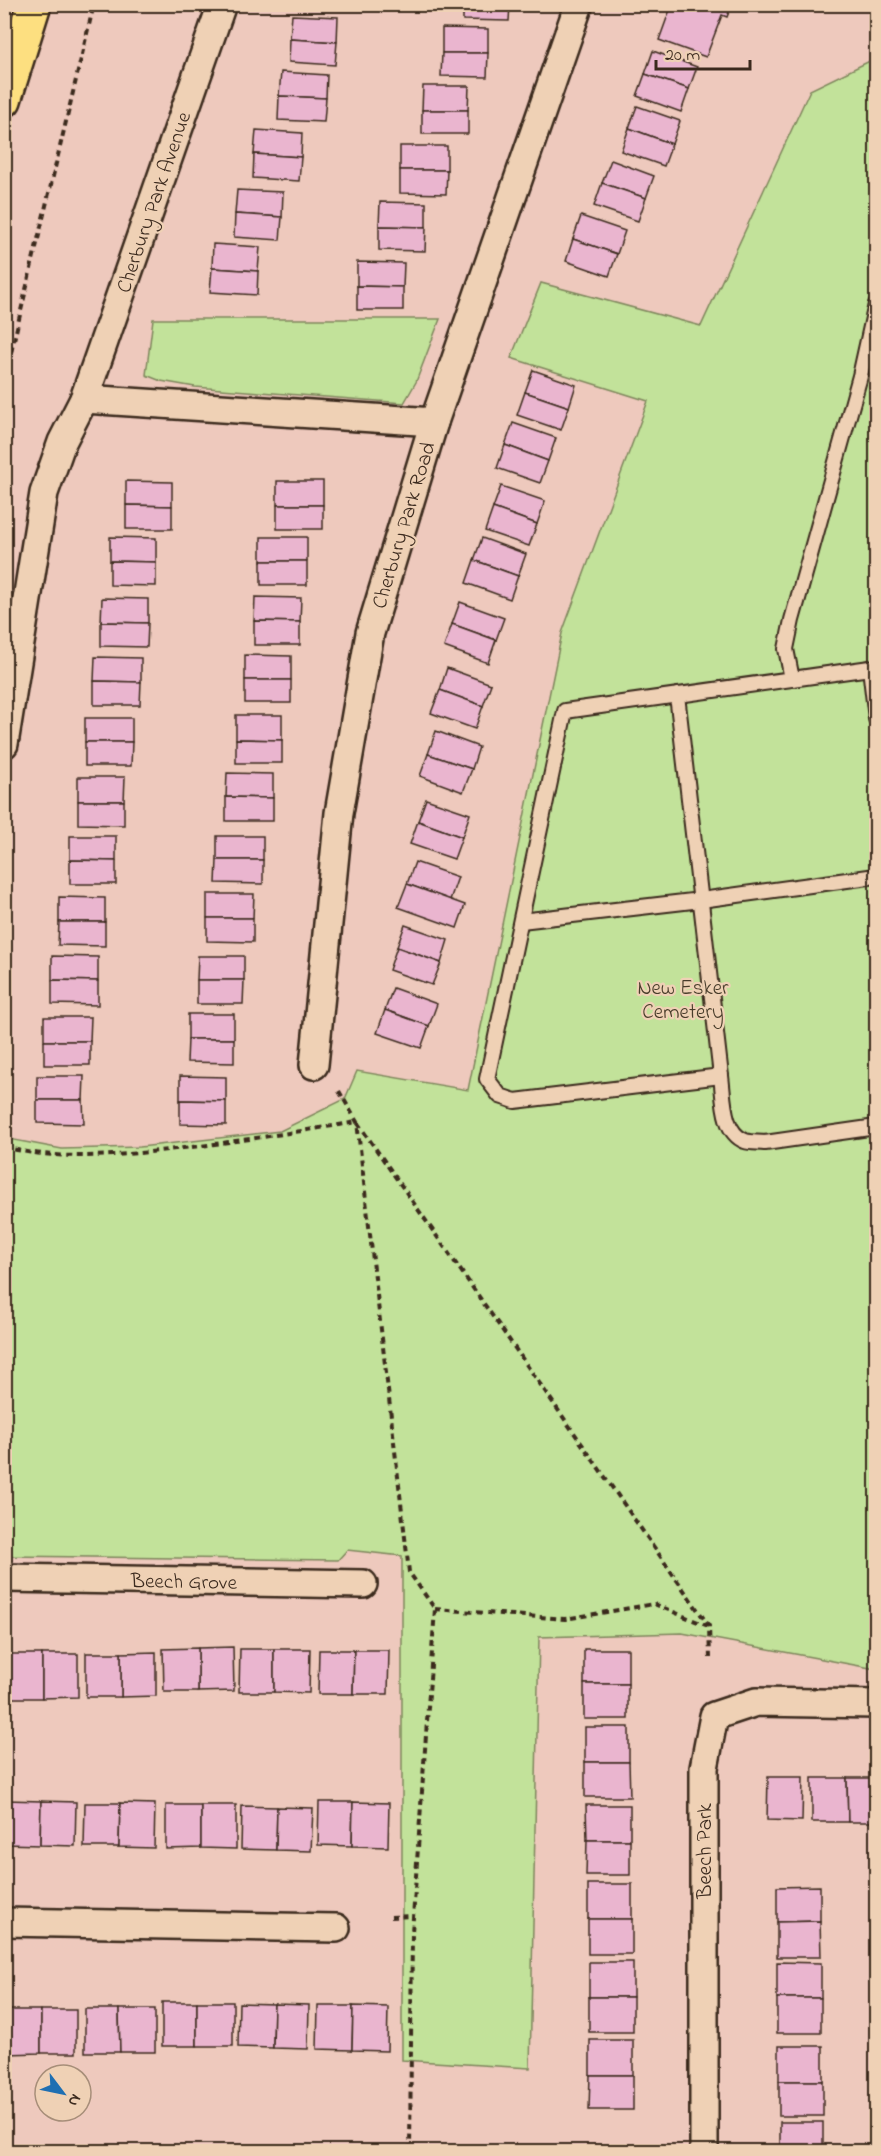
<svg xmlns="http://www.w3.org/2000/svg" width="881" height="2156" font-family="'Indie Flower',sans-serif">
	<rect width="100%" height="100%" fill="#eec9bd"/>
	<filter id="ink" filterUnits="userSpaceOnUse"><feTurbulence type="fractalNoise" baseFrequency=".0167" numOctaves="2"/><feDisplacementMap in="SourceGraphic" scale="12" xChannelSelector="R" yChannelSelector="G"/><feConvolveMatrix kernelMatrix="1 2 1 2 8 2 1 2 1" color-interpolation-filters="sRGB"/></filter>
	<g filter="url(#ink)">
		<!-- green -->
		<g fill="#c2e29a" stroke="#7e865c" stroke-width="1.5">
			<path d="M876 58V1669L682 1633 539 1637 530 2068 402 2060V1556L347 1550 338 1560 5 1556 4 1134 9 1139 62 1149 140 1147 280 1131 345 1099 357 1071 468 1090 562 633 648 401 511 358 541 283 701 326 810 90Z"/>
			<path d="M153 319H440L416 382 404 403 195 387 161 381 146 375Z"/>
		</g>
		<!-- building -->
		<g fill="#eab5cf" stroke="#3b2a1e" stroke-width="1.5">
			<path d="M324 4H360V6Z"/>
			<path d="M463 4H510L509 21 463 20Z"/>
			<path d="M672 4H732L727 17 722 15 706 57 659 40Z"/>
			<path d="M292 15 338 17 337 42 290 39Z"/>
			<path d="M442 28 488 29V53H442Z"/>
			<path d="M290 39 337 42 335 65 289 62Z"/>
			<path d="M653 51 697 67 689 89 645 74Z"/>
			<path d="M442 53H488L487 77 441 76Z"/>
			<path d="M281 72 327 75 326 98 279 96Z"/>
			<path d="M645 74 689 89 681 112 637 96Z"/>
			<path d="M423 86H469L468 110H422Z"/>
			<path d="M279 96 326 98 324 122 278 120Z"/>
			<path d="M637 106 680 121 672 144 629 128Z"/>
			<rect x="422" y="110" width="46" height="24"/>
			<path d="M629 128 672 144 664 166 621 151Z"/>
			<path d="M256 130 302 133 301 157 254 154Z"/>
			<rect x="400" y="146" width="47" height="24"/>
			<path d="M254 154 301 157 299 181 253 178Z"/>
			<path d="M611 160 654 176 646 198 602 183Z"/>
			<path d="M400 170H447L446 194 400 193Z"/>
			<path d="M602 183 646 198 638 221 594 206Z"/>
			<path d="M237 190 283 192 282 217 235 214Z"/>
			<path d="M380 202 426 203V227L379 226Z"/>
			<path d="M235 214 282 217 280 240 234 237Z"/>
			<path d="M581 216 625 231 617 254 573 239Z"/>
			<path d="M379 226 426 227 425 251 379 250Z"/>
			<path d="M573 239 617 254 609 276 566 261Z"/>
			<path d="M213 244 260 247 258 271 212 268Z"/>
			<path d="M357 262 404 263 403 287 357 286Z"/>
			<path d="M212 268 258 271 257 295 210 292Z"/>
			<path d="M357 286 403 287V310H357Z"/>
			<path d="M533 370 576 385 569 407 525 392Z"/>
			<path d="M525 392 569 407 561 430 517 415Z"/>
			<path d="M513 423 556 438 548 461 505 445Z"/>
			<path d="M505 445 548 461 540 483 497 468Z"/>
			<path d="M126 481 172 482V506L126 505Z"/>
			<rect x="277" y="481" width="46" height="24"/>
			<path d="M501 486 545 501 537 524 493 508Z"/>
			<path d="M126 505 172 506V529H126Z"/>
			<rect x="277" y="505" width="46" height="24"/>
			<path d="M493 508 537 524 529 546 485 531Z"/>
			<path d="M110 537 156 538V562L110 561Z"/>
			<rect x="261" y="537" width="46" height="24"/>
			<path d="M482 538 526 554 518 576 474 560Z"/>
			<path d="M474 560 518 576 510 599 466 583Z"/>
			<path d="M110 561 156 562V586L110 585Z"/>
			<rect x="261" y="561" width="46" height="24"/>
			<path d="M255 597 301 598 300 622 254 621Z"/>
			<path d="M102 598 148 599V623L101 622Z"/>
			<path d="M460 602 504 618 496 640 452 624Z"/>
			<path d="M254 621 300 622V645H254Z"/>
			<path d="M101 622 148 623 147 647 101 646Z"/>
			<path d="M452 624 496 640 488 663 444 647Z"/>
			<path d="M245 655 291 656V680H245Z"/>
			<path d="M95 657 141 658V682L94 681Z"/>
			<path d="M447 668 491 684 483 706 440 690Z"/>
			<rect x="245" y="680" width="46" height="23"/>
			<path d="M94 681 141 682 140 705H94Z"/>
			<path d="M440 690 483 706 475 729 431 713Z"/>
			<path d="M236 715H282V740L236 739Z"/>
			<rect x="85" y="718" width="47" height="24"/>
			<path d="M436 731 479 747 472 769 428 754Z"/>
			<path d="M236 739 282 740V763H236Z"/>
			<path d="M85 742H132L131 766H85Z"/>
			<path d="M428 754 472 769 463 792 420 776Z"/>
			<path d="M227 773 273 774V798L226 797Z"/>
			<path d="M78 777H125L124 801H78Z"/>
			<path d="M226 797 273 798V821H226Z"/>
			<path d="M426 799 470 814 462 837 418 821Z"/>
			<path d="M78 801H124V825L78 824Z"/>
			<path d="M418 821 462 837 454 859 410 844Z"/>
			<path d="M70 836H116V861L70 860Z"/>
			<rect x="217" y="836" width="46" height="24"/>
			<path d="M70 860 116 861V884H70Z"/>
			<path d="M217 860H263V884L216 883Z"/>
			<path d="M415 862 458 877 450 900 407 884Z"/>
			<path d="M407 884 465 905 457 928 398 907Z"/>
			<path d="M207 894H254L253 918H207Z"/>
			<path d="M59 897 105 898V922H59Z"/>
			<path d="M207 918H253V942L207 941Z"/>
			<path d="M59 922H105V946L58 945Z"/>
			<path d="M405 925 448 940 441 963 397 947Z"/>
			<path d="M397 947 441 963 432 985 389 970Z"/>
			<path d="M52 956 98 957V981L52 980Z"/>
			<path d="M198 956H244V980H197Z"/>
			<path d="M52 980 98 981V1005L52 1004Z"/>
			<path d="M197 980H244L243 1004H197Z"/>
			<path d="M393 988 437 1004 429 1026 385 1010Z"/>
			<path d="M385 1010 429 1026 421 1048 377 1033Z"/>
			<rect x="188" y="1014" width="46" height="25"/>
			<path d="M44 1017H91L90 1041H44Z"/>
			<path d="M188 1039H234V1063L187 1062Z"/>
			<rect x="44" y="1041" width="46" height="24"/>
			<path d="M37 1076H84L83 1100H37Z"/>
			<path d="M180 1076 226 1077V1101L180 1100Z"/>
			<path d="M37 1100H83L84 1124 37 1123Z"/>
			<path d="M180 1100 226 1101V1125L180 1124Z"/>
			<path d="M233 1647 234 1691 198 1692V1648Z"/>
			<path d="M198 1648V1692H164L163 1649Z"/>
			<path d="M240 1649H274V1692H239Z"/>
			<path d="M274 1649H310L309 1693 274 1692Z"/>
			<rect x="584" y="1649" width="44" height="35"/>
			<path d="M319 1650H354L353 1694H318Z"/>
			<path d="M354 1650H389L388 1694H353Z"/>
			<path d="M156 1652V1696L121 1697V1653Z"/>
			<rect x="86" y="1653" width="35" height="44"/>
			<rect x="7" y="1654" width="35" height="44"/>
			<path d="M42 1654H78V1697L42 1698Z"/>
			<rect x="584" y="1684" width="44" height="35"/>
			<rect x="585" y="1727" width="44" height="35"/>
			<path d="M585 1762H629L630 1797H585Z"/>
			<path d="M768 1777H803L802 1821 767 1820Z"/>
			<path d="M812 1778H847L848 1822H812Z"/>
			<path d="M847 1778H876V1822H848Z"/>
			<path d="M6 1800 41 1801 40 1845 5 1844Z"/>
			<path d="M41 1801 76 1802 75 1846 40 1845Z"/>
			<path d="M319 1802H353L352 1846 318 1845Z"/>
			<path d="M353 1802 389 1803 388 1847 352 1846Z"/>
			<path d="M85 1803H120L119 1847H84Z"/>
			<path d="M120 1803 155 1804 154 1848 119 1847Z"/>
			<path d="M166 1805H201V1848L166 1849Z"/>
			<path d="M201 1805H236V1849L201 1848Z"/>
			<path d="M586 1805H630V1840H587Z"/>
			<path d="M242 1806 277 1807 276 1850 241 1849Z"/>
			<path d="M277 1807 313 1808 311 1851 276 1850Z"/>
			<path d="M587 1840H630V1875H586Z"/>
			<rect x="588" y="1884" width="44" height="35"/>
			<path d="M820 1886V1921L777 1922V1887Z"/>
			<rect x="588" y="1919" width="44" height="35"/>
			<path d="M820 1921 821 1957H777V1922Z"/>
			<rect x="589" y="1962" width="44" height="35"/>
			<path d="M777 1962 821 1963V1998H777Z"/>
			<rect x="589" y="1997" width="44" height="35"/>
			<rect x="777" y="1998" width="44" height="35"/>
			<rect x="162" y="2002" width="35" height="44"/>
			<rect x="197" y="2002" width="36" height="44"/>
			<path d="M239 2003 274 2004 273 2048 238 2047Z"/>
			<path d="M274 2004 309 2005 308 2049 273 2048Z"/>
			<path d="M318 2006H353L352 2050 317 2049Z"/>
			<path d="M353 2006 388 2007 387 2051 352 2050Z"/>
			<path d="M85 2009H119L120 2052H85Z"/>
			<path d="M119 2009H155V2052H120Z"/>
			<path d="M6 2010H41V2053L6 2054Z"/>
			<rect x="41" y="2010" width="35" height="43"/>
			<rect x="590" y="2040" width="43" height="35"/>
			<rect x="779" y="2046" width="44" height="35"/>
			<path d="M590 2075H633V2110H589Z"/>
			<rect x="779" y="2081" width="44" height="35"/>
			<rect x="780" y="2122" width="43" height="30"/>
		</g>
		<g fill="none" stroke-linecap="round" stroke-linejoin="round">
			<!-- lane casing -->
			<g stroke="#3b2a1e" stroke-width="18">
				<g id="lane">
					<path d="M876 667 870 668 876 719"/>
					<path d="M792 679 786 649 792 620 860 376 876 304"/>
					<path d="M677 695 721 1076 515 1101 500 1096 487 1079 565 711 870 668"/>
					<path d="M521 921 701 900 876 876"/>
					<path d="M721 1076C724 1097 722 1132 745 1141 751 1143 759 1142 765 1143L876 1127"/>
				</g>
			</g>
			<!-- street casing -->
			<g stroke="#3b2a1e" stroke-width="32">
				<g id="street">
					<path d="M84 399 434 422"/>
					<path d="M4 744 44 493 62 442 84 399 222 4"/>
					<path d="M314 1065 339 813 370 633 434 422 579 4"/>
					<path d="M4 1578 363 1584"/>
					<path d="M4 1922 336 1928"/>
					<path d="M704 2152V1768L714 1716 756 1702 876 1704"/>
				</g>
			</g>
			<!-- highway casing -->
			<g stroke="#3b2a1e" stroke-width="38">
				<path id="highway" d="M4 100 34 4"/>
			</g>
			<!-- path -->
			<g stroke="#3b2a1e" stroke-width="4" stroke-dasharray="6 4.5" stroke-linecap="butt">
				<path d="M4 382 94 4"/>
				<path d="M339 1091 357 1122 409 1572 435 1609 412 1932 410 2152"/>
				<path d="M4 1147C68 1164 144 1153 208 1145 258 1138 308 1130 357 1122L709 1626 710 1658"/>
				<path d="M435 1609 565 1619 654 1604 708 1626"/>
				<path d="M391 1917 413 1916"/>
			</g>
			<!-- lane -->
			<use href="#lane" stroke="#efd1b5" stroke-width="14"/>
			<!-- street -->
			<use href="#street" stroke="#efd1b5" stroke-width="27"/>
			<!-- highway -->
			<use href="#highway" stroke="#fddf80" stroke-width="33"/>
		</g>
	</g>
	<g text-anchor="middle" stroke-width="4.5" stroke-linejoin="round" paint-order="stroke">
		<!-- street labels -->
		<g font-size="21" fill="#3b2a1e" stroke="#efd1b5">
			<text transform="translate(153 202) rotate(-71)" y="7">Cherbury Park Avenue</text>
			<text transform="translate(403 525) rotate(-73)" y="7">Cherbury Park Road</text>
			<text transform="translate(184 1581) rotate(1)" y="7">Beech Grove</text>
			<text transform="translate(704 1851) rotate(-90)" y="7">Beech Park</text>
		</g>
		<!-- park labels -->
		<g font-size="21" fill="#483c2a" stroke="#efd1b5">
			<text x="683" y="994">New Esker<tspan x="683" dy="24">Cemetery</tspan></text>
		</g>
	</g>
	<!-- margin -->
	<rect width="881" height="2156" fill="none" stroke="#efd1b5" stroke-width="24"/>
	<rect x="12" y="12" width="857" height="2132" fill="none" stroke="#3b2a1e" stroke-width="2" filter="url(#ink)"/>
	<!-- north arrow -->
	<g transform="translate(63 2093) rotate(122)"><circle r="28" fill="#efd1b5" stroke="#a78e79" stroke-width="1.5"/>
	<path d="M0-4.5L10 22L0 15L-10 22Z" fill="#1f6fb2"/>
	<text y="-9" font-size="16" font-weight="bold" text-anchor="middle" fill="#3b2a1e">N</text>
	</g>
	<!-- scale -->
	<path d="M656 60v9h94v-9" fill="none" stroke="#3b2a1e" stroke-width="3"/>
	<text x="665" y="60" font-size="18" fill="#3b2a1e" stroke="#efd1b5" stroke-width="4.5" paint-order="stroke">20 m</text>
</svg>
